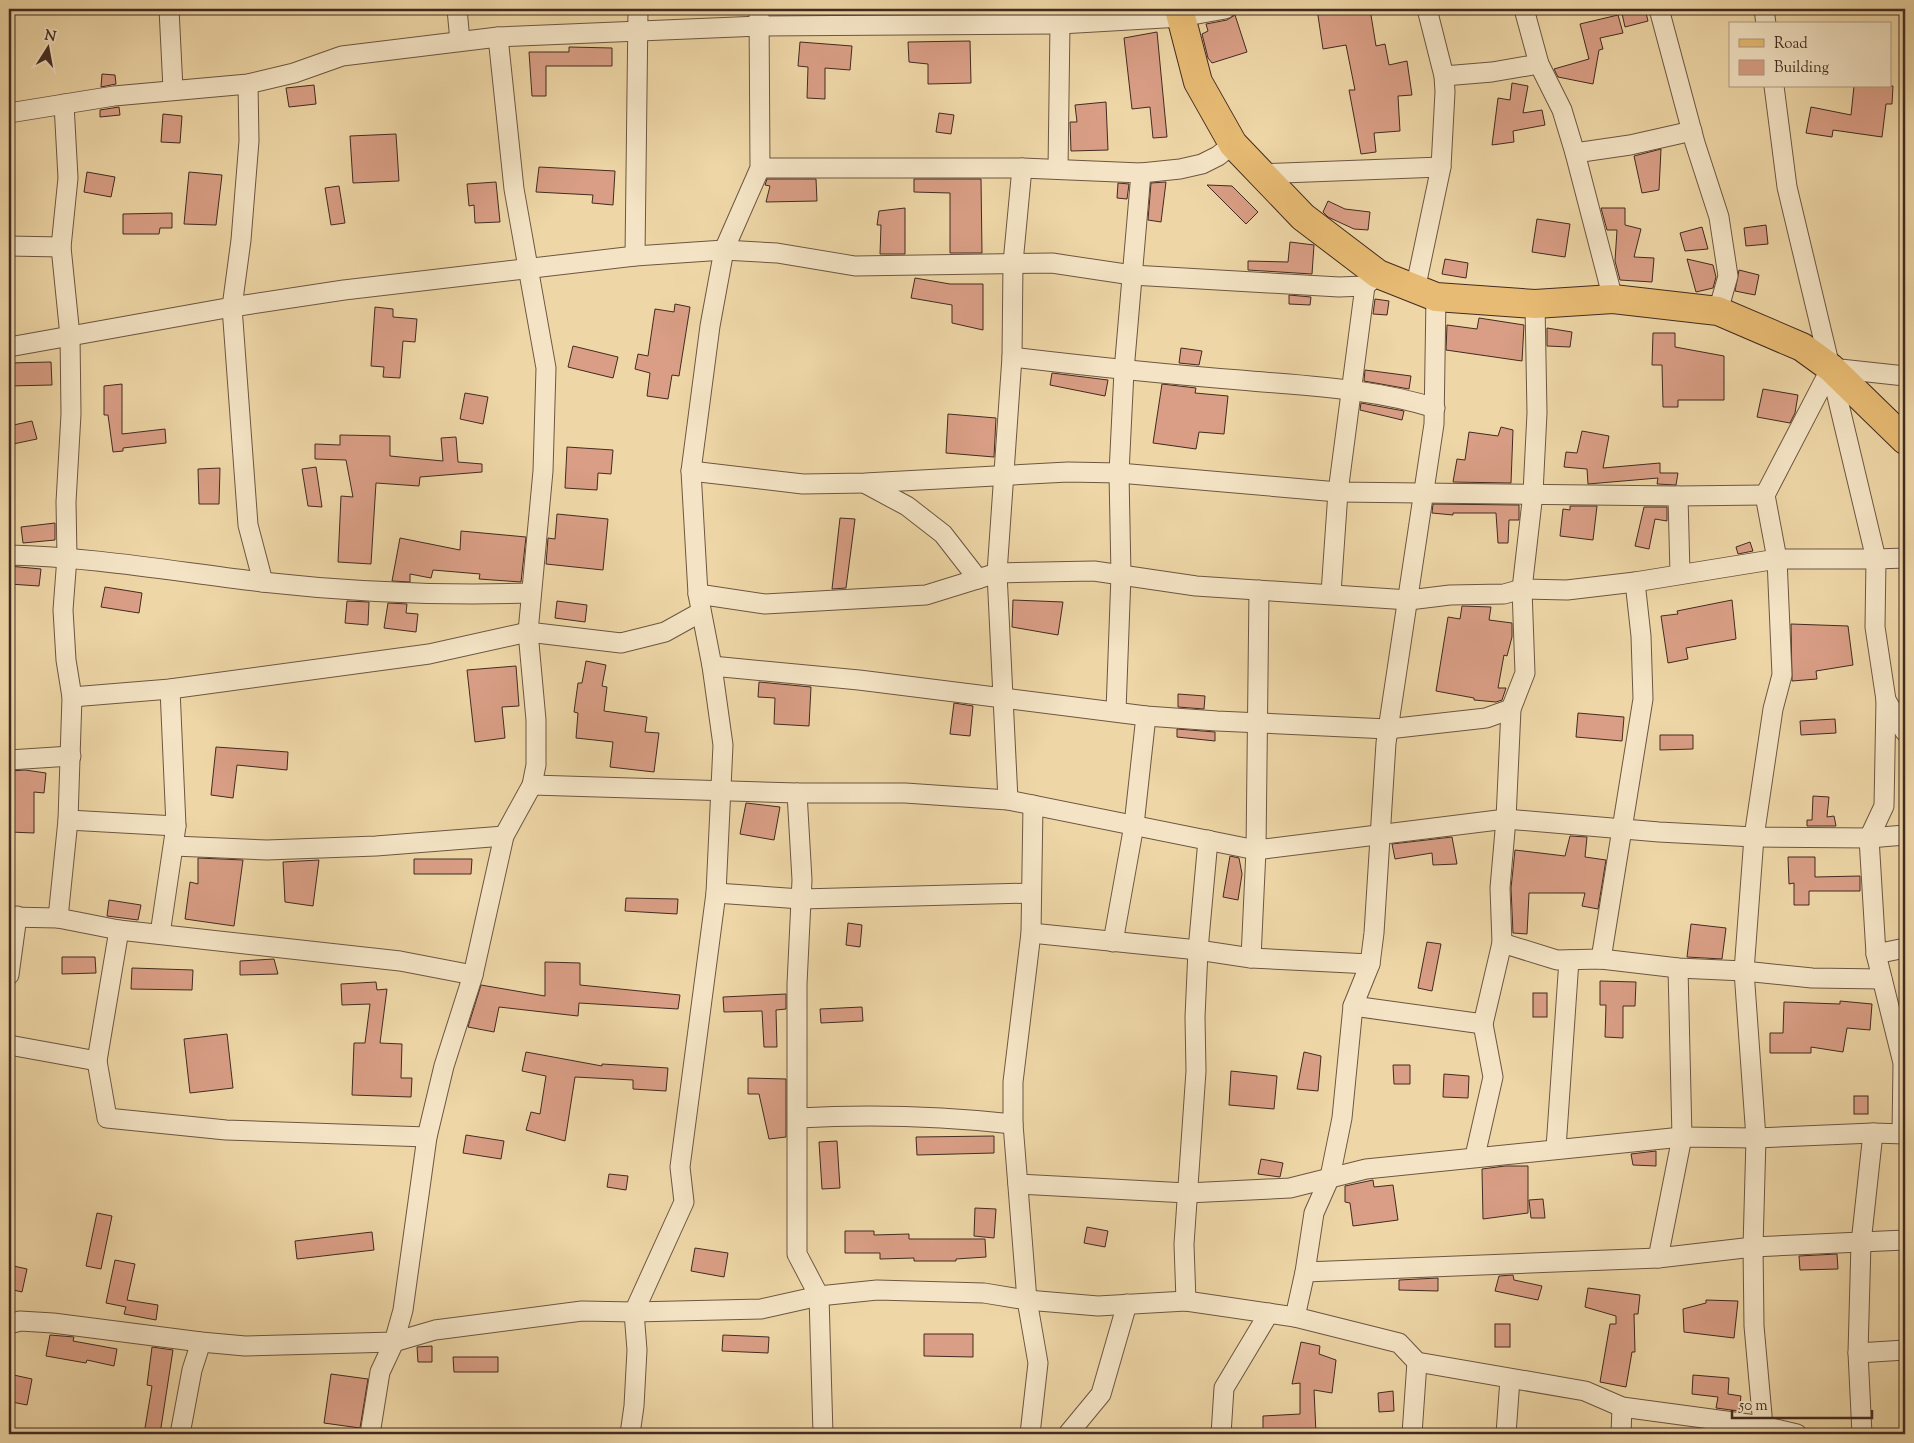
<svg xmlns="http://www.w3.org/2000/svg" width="1914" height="1443" font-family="'Sorts Mill Goudy',serif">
	<rect width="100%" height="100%" fill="#eed6a6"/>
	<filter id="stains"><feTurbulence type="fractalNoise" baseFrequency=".004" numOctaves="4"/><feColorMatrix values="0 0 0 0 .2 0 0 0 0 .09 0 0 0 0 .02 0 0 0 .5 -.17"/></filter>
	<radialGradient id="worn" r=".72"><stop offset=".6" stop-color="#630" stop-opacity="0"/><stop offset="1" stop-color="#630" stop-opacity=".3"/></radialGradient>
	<!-- building -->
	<g fill="#d99e85" stroke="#422b20">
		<path d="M1317 9H1370L1376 46 1385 44 1389 65 1407 61 1412 95 1398 96 1400 131 1374 133 1376 152 1361 154 1349 90H1355L1346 45 1323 49Z"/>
		<path d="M1621 9H1645L1648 21 1625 27Z"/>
		<path d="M1235 15 1247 52 1212 63 1208 58 1202 34 1208 31 1206 24 1227 20Z"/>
		<path d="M1618 15 1623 33 1600 38 1603 49 1599 50 1593 84 1558 77 1554 69 1589 59 1580 24Z"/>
		<path d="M1157 32 1167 137 1153 138 1150 107 1132 109 1124 38Z"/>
		<path d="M970 41 971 83 928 84V64L909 62 908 42Z"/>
		<path d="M800 42 852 46 850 70 825 68V99L807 98 808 67 798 66Z"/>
		<path d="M569 47 612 48V66H546V96H532L529 52H569Z"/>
		<path d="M102 74 115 75 116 84 101 87Z"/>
		<path d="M1512 83 1528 86 1523 113 1542 110 1545 125 1513 131 1514 142 1492 145 1498 98 1510 100Z"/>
		<path d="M314 85 316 104 289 107 286 88Z"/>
		<path d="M1854 86H1893L1892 104H1886L1882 137 1833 130 1832 137 1806 133 1811 107 1851 115Z"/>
		<path d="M1106 102 1108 150 1071 151 1070 122H1077L1075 105Z"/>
		<path d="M119 107 120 115 100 117V110Z"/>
		<path d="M939 113 954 115 951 134 936 132Z"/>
		<path d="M163 114 182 116 180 143 161 142Z"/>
		<path d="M396 134 399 181 353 183 350 136Z"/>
		<path d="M1661 149 1659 190 1642 193 1634 156Z"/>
		<path d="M539 167 615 171 613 205 592 203 593 195 536 192Z"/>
		<path d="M87 172 115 177 111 197 84 192Z"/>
		<path d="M189 172 222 175 216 225 184 224Z"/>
		<path d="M767 179H816L817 201 766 202 770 186 765 185Z"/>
		<path d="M914 179H981L982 253H950V193L914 192Z"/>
		<path d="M496 182 500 222 475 223 474 205 469 206 467 184Z"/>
		<path d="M1166 182 1161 222 1148 220 1151 183Z"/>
		<path d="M1118 183 1129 184 1127 199 1117 198Z"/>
		<path d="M1207 185 1232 186 1258 212 1246 224Z"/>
		<path d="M339 186 345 223 331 225 325 188Z"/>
		<path d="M1328 201 1345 209 1370 212 1368 230 1354 229 1328 217 1323 212Z"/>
		<path d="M905 208V254H880L881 225H877L879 211Z"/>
		<path d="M1601 208H1625V225L1641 229 1634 257 1654 258 1652 282 1620 280 1615 261 1617 230H1607Z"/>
		<path d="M172 213V228H160L159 234H123V214Z"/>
		<path d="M1537 219 1570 224 1565 257 1532 252Z"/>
		<path d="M1766 225 1768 244 1746 246 1744 228Z"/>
		<path d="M1702 227 1708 249 1685 251 1680 233Z"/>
		<path d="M1290 242 1314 245 1312 274 1248 270V261L1288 262Z"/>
		<path d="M1445 259 1468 263 1466 278 1442 274Z"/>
		<path d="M1687 259 1713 265 1716 277 1713 288 1696 292Z"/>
		<path d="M1739 270 1759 275 1755 295 1735 291Z"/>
		<path d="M915 278 950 284H983V330L952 323V305L911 298Z"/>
		<path d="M1289 295 1311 297 1310 305 1289 304Z"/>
		<path d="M1375 299 1389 301 1387 315 1373 314Z"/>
		<path d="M675 304 690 307 679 376 672 375 668 399 647 396 650 373 635 369 638 354 648 356 655 309 674 312Z"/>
		<path d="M375 307 393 309V317L417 319 415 342 403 341 400 378 383 377 384 367 371 366Z"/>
		<path d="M1479 318 1524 325 1522 361 1446 350 1447 325 1477 329Z"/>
		<path d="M1547 328 1572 332 1570 347 1547 346Z"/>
		<path d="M1653 333H1675V347L1724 356V400H1678V407H1663L1662 365H1652Z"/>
		<path d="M573 346 618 357 613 378 568 367Z"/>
		<path d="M1181 348 1202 351 1199 365 1179 363Z"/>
		<path d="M51 362 52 385 9 386V363Z"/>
		<path d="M1365 370 1411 376 1409 389 1364 381Z"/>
		<path d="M1052 373 1108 380 1105 396 1050 385Z"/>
		<path d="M122 384V434L165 429 166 443 123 448V451L113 452 108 415H104V386Z"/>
		<path d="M1162 384 1196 388 1195 393 1228 396 1224 434 1199 432 1196 449 1153 443Z"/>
		<path d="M1763 389 1798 395 1795 413 1790 423 1757 417Z"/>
		<path d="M465 393 488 397 483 424 460 419Z"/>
		<path d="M1361 403 1404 411 1402 420 1360 410Z"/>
		<path d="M948 414 996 418 994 457 946 453Z"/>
		<path d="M32 421 37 439 13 444 9 426Z"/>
		<path d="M1501 427 1513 430 1511 483 1453 482 1457 459 1465 460 1469 432 1498 436Z"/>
		<path d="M1582 431 1609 436 1603 468 1660 463V473H1678L1676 485 1657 484 1658 478 1588 484 1587 469 1564 467 1566 452 1577 453Z"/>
		<path d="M340 435 390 436V456L443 461 441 438 456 437 458 462 482 464V472L420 477 419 486 376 483 371 564 338 562 341 496 353 497 346 460 315 459V444L340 445Z"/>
		<path d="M567 447 613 450 611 474 598 473 597 490 565 488Z"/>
		<path d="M316 467 322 507 308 506 302 469Z"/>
		<path d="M220 468 219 504H199L198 469Z"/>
		<path d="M1433 504 1519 505V520H1509L1508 543H1498L1496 513H1453V515L1432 513Z"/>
		<path d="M1570 506H1597L1593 540 1560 536 1563 509 1570 510Z"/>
		<path d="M1644 507H1667V521L1655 519 1649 549 1635 546Z"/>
		<path d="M557 514 608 519 603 570 546 564 548 538 555 539Z"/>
		<path d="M840 518 855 519 846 588 832 589Z"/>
		<path d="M55 523V540L23 543 21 527Z"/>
		<path d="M461 531 526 537 521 582 479 579 480 574 433 570 431 578 410 574V582L392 581 400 538 460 550Z"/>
		<path d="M1750 542 1753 551 1738 554 1736 547Z"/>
		<path d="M9 566 41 569 39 586 9 584Z"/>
		<path d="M105 587 142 593 139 613 101 607Z"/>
		<path d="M1013 600 1063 602 1058 635 1012 627Z"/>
		<path d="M1732 600 1736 639 1686 648 1688 659 1668 663 1661 616 1678 614 1677 611Z"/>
		<path d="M347 601 369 602 368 625 345 623Z"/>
		<path d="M557 601 587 605 585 622 555 618Z"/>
		<path d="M388 603 407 604 406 613 418 614 416 632 384 628Z"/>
		<path d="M1462 606 1491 607 1489 620 1512 623V637L1507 656 1504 655 1498 688H1506L1502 700 1496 702 1474 700V698L1436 691 1448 617 1460 619Z"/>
		<path d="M1791 624 1848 626 1853 665 1816 671 1817 679 1792 681Z"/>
		<path d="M586 661 606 665 602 686 607 687 604 711 647 717 645 732 659 733 654 772 610 767 613 742 576 738 578 713 574 712 578 683H582Z"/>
		<path d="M516 666 519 706 502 707 505 738 475 742 467 670Z"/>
		<path d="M759 682 811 687 809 726 774 724 775 698 758 697Z"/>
		<path d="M1178 694 1205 696 1204 709 1178 707Z"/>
		<path d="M954 703 973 706 970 736 950 734Z"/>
		<path d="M1578 713 1624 717 1622 741 1576 737Z"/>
		<path d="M1835 719 1836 733 1801 735 1800 721Z"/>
		<path d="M1177 729 1215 732V741L1177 737Z"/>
		<path d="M1660 735H1693V749L1660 750Z"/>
		<path d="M216 747 288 752 287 770 237 765 233 798 211 795Z"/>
		<path d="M25 770 46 773 44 793 34 792V833L10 832 11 771Z"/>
		<path d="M1813 796 1829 797 1827 817 1834 816 1836 826H1807V820H1812Z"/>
		<path d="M746 803 780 807 774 840 740 834Z"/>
		<path d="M1570 836 1587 837 1585 857 1606 860 1598 909 1582 906 1585 893H1529L1527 934 1513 933 1511 888 1515 850 1565 856Z"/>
		<path d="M1452 837 1457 864 1433 865 1432 853 1395 859 1392 844Z"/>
		<path d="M1230 856 1239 858 1242 874 1238 900 1223 897Z"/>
		<path d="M1788 857H1815V877L1860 876V891H1809V905H1794V883L1789 884Z"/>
		<path d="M198 858 243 860 234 926 185 919 190 882 198 884Z"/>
		<path d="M414 859H472L471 874H414Z"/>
		<path d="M319 860 313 906 285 902 283 862Z"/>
		<path d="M626 898 678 899 677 914 625 911Z"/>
		<path d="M109 900 141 905 138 920 107 916Z"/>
		<path d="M848 923 862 925 860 947 846 945Z"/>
		<path d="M1691 924 1726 928 1722 959 1687 957Z"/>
		<path d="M1427 942 1441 944 1432 991 1418 988Z"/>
		<path d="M62 957H95L96 973 62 974Z"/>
		<path d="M274 959 278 974 240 975V961Z"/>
		<path d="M545 962 580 963V985L680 995 678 1009 579 1003 578 1016 499 1007 494 1032 468 1027 481 985 545 996Z"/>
		<path d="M132 968 193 970 192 990 131 989Z"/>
		<path d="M1600 981 1636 982 1635 1006H1623V1038L1605 1037 1606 1005H1600Z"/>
		<path d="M376 982 377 990 387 989 380 1043 402 1044 401 1078H412L411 1097 352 1095 354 1043H365L370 1004 342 1005 341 984Z"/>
		<rect x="1533" y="993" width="14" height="24"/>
		<path d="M786 994V1009L776 1010 777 1047H764L762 1011 724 1012 723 997Z"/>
		<path d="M1840 1001 1872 1004 1870 1030 1847 1028 1843 1052 1811 1047V1053H1770V1033H1783L1784 1002 1840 1004Z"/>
		<path d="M862 1007 863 1021 821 1023 820 1009Z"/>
		<path d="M227 1034 233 1088 190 1093 184 1039Z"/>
		<path d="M526 1052 602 1066V1064L668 1068 666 1091 633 1089V1080L575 1077 565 1141 526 1130 531 1112 540 1114 546 1076 522 1071Z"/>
		<path d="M1304 1052 1321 1056 1318 1091 1297 1089Z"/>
		<path d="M1393 1065H1410V1084H1394Z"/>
		<path d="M1231 1071 1277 1076 1274 1109 1229 1105Z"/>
		<path d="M1444 1074 1469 1076 1468 1098 1443 1097Z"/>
		<path d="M748 1078 786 1079V1137L769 1139 759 1094H748Z"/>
		<rect x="1854" y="1096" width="14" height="18"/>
		<path d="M466 1135 504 1141 501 1159 463 1153Z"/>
		<path d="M994 1136V1153L917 1155 916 1137Z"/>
		<path d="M837 1141 840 1188 822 1189 819 1142Z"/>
		<path d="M1656 1151V1166L1633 1165 1631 1154Z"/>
		<path d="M1261 1159 1283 1163 1280 1177 1258 1174Z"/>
		<path d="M1505 1166H1528V1213L1483 1219 1482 1169Z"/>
		<path d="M609 1174 628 1176 626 1190 607 1187Z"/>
		<path d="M1373 1180 1374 1187 1393 1185 1398 1220 1353 1226 1350 1203 1345 1202V1186Z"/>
		<path d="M1543 1199 1545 1218H1531L1529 1200Z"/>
		<path d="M975 1208 996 1209 994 1238 974 1236Z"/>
		<path d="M97 1213 112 1216 101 1269 86 1266Z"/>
		<path d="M1087 1227 1108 1231 1105 1247 1084 1243Z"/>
		<path d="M845 1231H874V1235L909 1234V1239H985L986 1257 956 1259V1261H914V1258L880 1259V1253H845Z"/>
		<path d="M372 1232 374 1250 297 1259 295 1241Z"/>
		<path d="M695 1248 728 1253 724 1277 691 1271Z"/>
		<path d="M1837 1254 1838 1269 1800 1270 1799 1256Z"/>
		<path d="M115 1260 135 1264 127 1300 158 1305 156 1320 124 1314 126 1307 106 1303Z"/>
		<path d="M9 1265 27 1269 22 1292 9 1289Z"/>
		<path d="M1513 1275 1514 1280 1542 1286 1538 1300 1495 1291 1499 1276Z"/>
		<path d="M1438 1278V1291L1399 1290V1280Z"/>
		<path d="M1588 1288 1640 1295 1638 1314H1634L1635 1352H1632L1626 1387 1600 1382 1610 1324H1616V1316L1585 1307Z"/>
		<path d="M1706 1300 1738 1301 1734 1338 1684 1332 1683 1309 1706 1303Z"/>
		<rect x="1495" y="1324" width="15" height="23"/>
		<path d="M924 1334H973V1357L924 1356Z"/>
		<path d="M50 1335 74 1337 73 1341 117 1349 114 1366 87 1360 86 1363 46 1356Z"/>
		<path d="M723 1335 769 1337 768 1353 722 1351Z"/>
		<path d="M1301 1342 1320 1346 1319 1354 1336 1360 1332 1393 1314 1390 1316 1434H1263V1416L1300 1414V1383L1292 1384Z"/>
		<path d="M432 1346V1362H418L417 1347Z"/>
		<path d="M152 1347 173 1350 160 1434H144L152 1386 147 1385Z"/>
		<path d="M453 1357H498V1372H454Z"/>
		<path d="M9 1374 32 1379 27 1405 12 1402 14 1393 9 1391Z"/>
		<path d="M331 1374 368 1379 360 1428 324 1423Z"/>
		<path d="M1693 1375 1729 1378 1728 1394 1741 1396 1739 1411 1716 1408 1718 1397 1692 1394Z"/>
		<path d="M1393 1391 1394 1411 1379 1412 1378 1393Z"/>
	</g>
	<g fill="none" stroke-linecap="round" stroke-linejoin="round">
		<!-- minor casing -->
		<g stroke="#6d5642" stroke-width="21">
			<g id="minor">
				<path d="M169 9 173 89"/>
				<path d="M457 9 460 41"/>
				<path d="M1524 9 1539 64 1562 110 1575 153 1613 299"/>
				<path d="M1659 9 1695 143 1719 217 1728 276 1718 311"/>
				<path d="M1764 9 1766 24"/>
				<path d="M1444 76 1492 72 1539 64"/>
				<path d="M248 84 249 141 241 240 232 307 248 525 263 582"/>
				<path d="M9 113 114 96 248 84 294 73 342 56 498 37 760 26 1060 24 1181 17 1225 9"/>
				<path d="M1575 153 1630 145 1692 131"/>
				<path d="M760 168H1022L1141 173 1180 169 1202 164 1218 156 1233 144"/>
				<path d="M1058 169 1060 24"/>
				<path d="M1260 174 1441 167"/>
				<path d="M9 246 61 247"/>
				<path d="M635 256 638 9"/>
				<path d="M1415 290 1441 167 1445 92 1444 76 1427 9"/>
				<path d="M9 347 232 307 344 290 635 256 724 250 777 253 855 266 1052 263 1132 275 1339 287 1365 286 1378 274"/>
				<path d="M1012 357C1088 366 1163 374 1240 380 1305 386 1372 388 1435 408"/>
				<path d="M691 471 803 484 865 483 1068 472 1119 473 1338 492 1678 496 1765 495"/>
				<path d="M866 484 907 506 943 534 978 579"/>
				<path d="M1678 496 1680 574"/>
				<path d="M9 555C94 557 177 572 262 582 352 592 441 596 531 593"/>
				<path d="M1331 593 1338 492 1365 286"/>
				<path d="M698 594 765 604 926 595 997 573 1094 571 1196 586 1409 600 1450 595 1504 594 1522 589 1567 590 1635 582 1777 559H1876L1787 187 1774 86"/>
				<path d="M712 666 859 680 1146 716 1217 721 1388 729 1486 718 1511 709"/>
				<path d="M72 697 170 689 429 654 528 632 621 643 665 632 701 612"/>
				<path d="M1886 700 1905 732"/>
				<path d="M1116 711 1121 575 1119 473 1124 371 1141 173"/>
				<path d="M9 760 71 756"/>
				<path d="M532 785 797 793 802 880 797 984V1254L819 1296 823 1434"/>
				<path d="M797 793H905L1008 800 1256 850 1506 819 1659 832 1754 837 1869 838 1905 835"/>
				<path d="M1008 800 997 573 1012 357 1013 263 1022 168"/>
				<path d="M68 820 176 826"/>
				<path d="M174 846 267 850 376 846 504 836"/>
				<path d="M716 893 801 899 1031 893"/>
				<path d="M9 917 58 918 119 930 400 961 473 975"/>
				<path d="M58 918 68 820 72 697 66 660 63 610 67 557 66 502 71 414 70 336 61 247 68 178 64 104"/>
				<path d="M119 930 97 1061 107 1118 226 1130 427 1137"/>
				<path d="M1031 933 1198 950 1251 958 1370 964"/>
				<path d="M160 934 176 826 170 689"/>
				<path d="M1113 942 1134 825 1146 716"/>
				<path d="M1502 943 1557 960 1601 959 1678 968 1744 971 1812 978 1882 979"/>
				<path d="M1876 954 1905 948"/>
				<path d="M1251 958 1256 850 1259 590"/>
				<path d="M1601 959 1643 699 1641 636 1635 582"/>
				<path d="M9 975 17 916"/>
				<path d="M1353 1006 1483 1024"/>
				<path d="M9 1045 97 1061"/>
				<path d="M798 1118C870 1114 941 1116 1013 1124"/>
				<path d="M1902 1134 1903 1063 1876 954 1869 838 1884 806 1886 700 1875 627 1876 559 1905 558"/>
				<path d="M1556 1148 1569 960"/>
				<path d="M1475 1156 1493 1077 1483 1024 1502 943 1500 888 1506 819 1511 709 1525 673 1522 589 1533 493 1537 413 1535 304"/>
				<path d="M1018 1184 1187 1193 1290 1188 1366 1169 1682 1137 1756 1138 1873 1133 1905 1134"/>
				<path d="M1658 1258 1682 1137 1678 968"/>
				<path d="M1305 1272 1658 1258 1753 1247 1905 1240"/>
				<path d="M1186 1301 1184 1244 1196 1071 1195 1017 1198 950 1208 840"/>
				<path d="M1295 1317 1305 1272 1314 1213 1330 1177 1342 1118 1353 1006 1370 964 1374 933 1386 743 1434 424 1436 297"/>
				<path d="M9 1324 20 1321 53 1323 201 1342 245 1346 394 1342 435 1330 582 1311 634 1312 761 1309 819 1296 877 1290 984 1293 1027 1300 1098 1306 1186 1301 1295 1317 1399 1343 1417 1362 1585 1391 1622 1407 1763 1426 1797 1434"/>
				<path d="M1858 1353 1905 1350"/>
				<path d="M1763 1426 1754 1326 1753 1247 1756 1138 1744 971 1754 837 1773 709 1782 675 1777 559 1765 495 1831 368 1905 376"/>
				<path d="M180 1434 192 1370 201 1342"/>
				<path d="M370 1434 380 1372 394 1342 403 1310 427 1137 444 1066 473 975 504 836 532 785 536 765V720L528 632 543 471 546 368 514 189 498 37"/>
				<path d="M630 1434 634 1406 637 1350 634 1312 684 1202 680 1167 716 893 723 745 712 666 698 594 691 471 710 326 724 250 760 168 759 9"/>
				<path d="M1030 1434 1038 1363 1027 1300 1013 1124V1082L1031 933 1033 805"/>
				<path d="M1068 1434 1101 1394 1127 1304"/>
				<path d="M1221 1434 1224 1388 1269 1313"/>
				<path d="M1412 1434 1417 1362"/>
				<path d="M1506 1434 1510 1379"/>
				<path d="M1621 1434 1622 1407"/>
				<path d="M1862 1434 1858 1353 1861 1243 1873 1133"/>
			</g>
		</g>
		<!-- primary casing -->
		<g stroke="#422b20" stroke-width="30">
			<path id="primary" d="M1179 9 1198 82 1233 144 1303 217 1378 274 1436 297 1535 304 1613 299 1718 311 1802 347 1831 368 1905 440"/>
		</g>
		<!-- minor -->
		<use href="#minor" stroke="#f4e4c5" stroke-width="19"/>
		<!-- primary -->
		<use href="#primary" stroke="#e7bb73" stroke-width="28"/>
	</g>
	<!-- margin -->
	<rect width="1914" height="1443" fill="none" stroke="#eed6a6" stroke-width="30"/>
	<rect x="10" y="10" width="1894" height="1423" fill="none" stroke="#422b20" stroke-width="2.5"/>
	<rect x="15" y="15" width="1884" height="1413" fill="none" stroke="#422b20"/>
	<!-- legend -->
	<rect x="1729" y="22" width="162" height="65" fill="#f4e4c5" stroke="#ad9a83"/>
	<rect x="1739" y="39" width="25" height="8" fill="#e7bb73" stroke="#ad9a83"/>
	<text x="1774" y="48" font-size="15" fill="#422b20">Road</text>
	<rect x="1739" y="60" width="25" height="15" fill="#d99e85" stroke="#ad9a83"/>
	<text x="1774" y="72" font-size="15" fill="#422b20">Building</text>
	<!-- north arrow -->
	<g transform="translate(48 48) rotate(11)" stroke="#f4e4c5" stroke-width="4" paint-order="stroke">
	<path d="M0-4L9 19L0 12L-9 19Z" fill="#422b20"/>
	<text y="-8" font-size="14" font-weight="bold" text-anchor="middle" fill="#422b20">N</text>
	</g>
	<!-- scale -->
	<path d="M1732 1410v8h140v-8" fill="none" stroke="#422b20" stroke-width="2.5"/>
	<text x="1739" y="1410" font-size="15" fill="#422b20" stroke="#f4e4c5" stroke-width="4" paint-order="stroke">50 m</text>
	<rect width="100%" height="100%" filter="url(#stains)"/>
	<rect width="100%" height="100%" fill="url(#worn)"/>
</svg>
